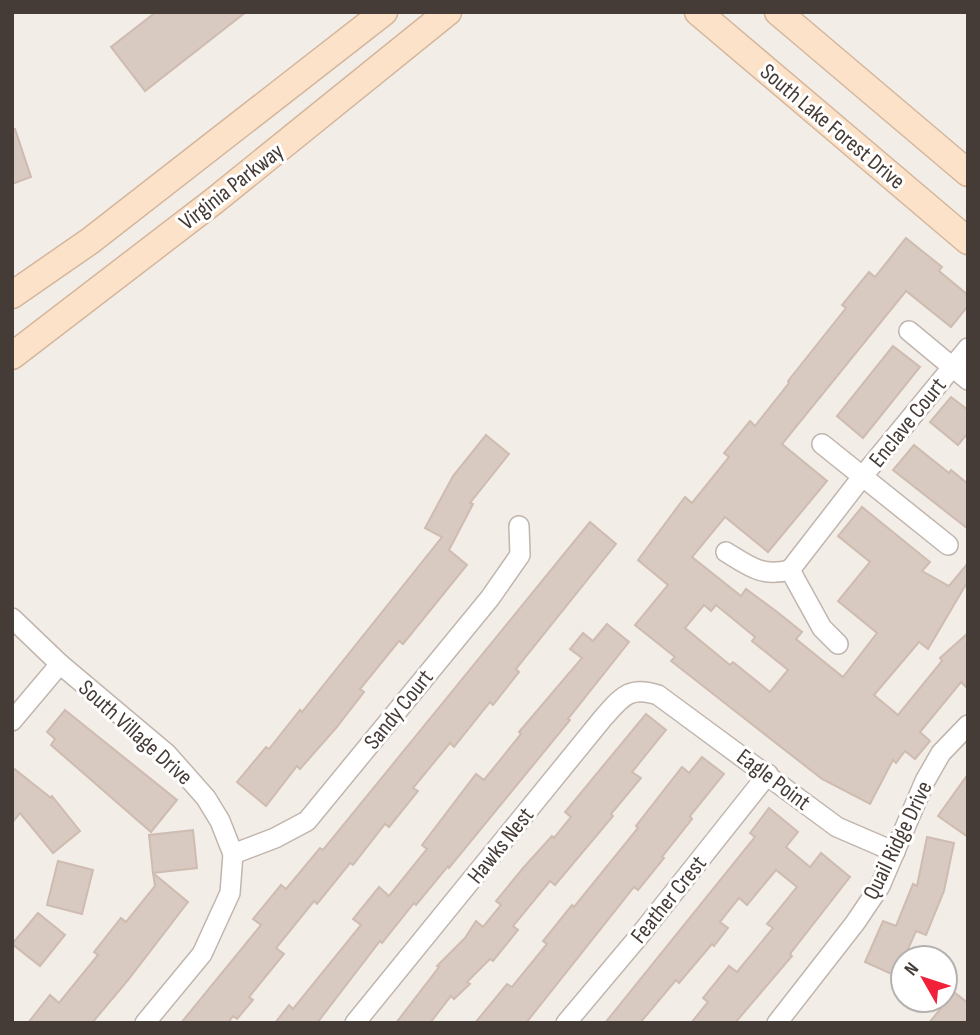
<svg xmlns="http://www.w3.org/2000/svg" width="980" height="1035" font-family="'Sofia Sans Condensed',sans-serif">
	<rect width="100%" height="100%" fill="#f3ede8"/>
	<!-- building -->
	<g fill="#d8c9c1" stroke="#cfbcb1" stroke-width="2" fill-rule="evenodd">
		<path d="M156 12H246L145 91 111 47Z"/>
		<path d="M15 129 31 177 12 184V130Z"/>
		<path d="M906 238 942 267 939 271 968 295V306L951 327 906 291 782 444 827 481 768 552 725 517 692 557 741 596 746 589 776 611 802 632 796 639 843 677 877 633 838 601 870 562 838 536 862 507 930 562 922 571 949 586 968 563V581L928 649 919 642 874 695 898 715 942 661 940 658 968 633V689L961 682 920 732 930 741 915 759 905 751 896 763 893 760 870 804 822 779 671 661 675 657 635 625 668 585 638 560 685 497 692 503 729 457 724 453 750 421 755 426 789 383 788 381 846 308 842 305 869 272 875 277ZM704 605 711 611 716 605 755 637 752 641 788 670 770 692 733 662 730 665 685 628Z"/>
		<path d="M893 346 920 367 863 438 837 416Z"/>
		<path d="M951 397 968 410V433L958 445 930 422Z"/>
		<path d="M486 435 509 454 470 503 473 504 449 550 467 565 403 644 399 641 360 689 364 692 336 728 300 769 297 766 266 806 237 782 266 747 269 749 300 710 302 712 442 537 425 528 453 476Z"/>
		<path d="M914 445 949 473 951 470 968 484V529L893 470Z"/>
		<path d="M590 522 616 544 516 669 519 672 493 705 490 702 454 747 450 743 413 788 418 791 389 827 385 824 353 865 350 863 317 904 314 901 276 948 284 954 249 997 253 1000 237 1019 233 1016 228 1023H181L261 925 253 919 281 885 286 889 320 848 323 850Z"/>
		<path d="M607 624 629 642 568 719 570 720 449 868 448 866 416 905 414 903 382 943 380 941 317 1023H275L289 1005 293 1009 361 925 353 919 379 887 389 896 427 849 422 845 476 774 484 780 521 734 519 732 582 658 570 649 583 633 593 641Z"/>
		<path d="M65 710 177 800 151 832 51 745 55 739 47 732Z"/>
		<path d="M646 714 666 730 632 772 641 778 611 814 613 816 555 885 550 881 513 926 518 930 493 961 490 959 467 982 470 984 454 999 451 996 430 1023H396L439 967 437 966 465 938 476 921 483 927 501 905 496 901 524 867 552 836 554 838 571 817 565 812Z"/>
		<path d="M702 757 724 774 690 816 692 819 662 857 664 858 638 890 634 887 526 1023H475L507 984 512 987 547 944 543 941 572 905 574 907 638 828 636 826 682 767 689 773Z"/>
		<path d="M12 767 51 798 52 796 80 831 53 853 20 813 12 823Z"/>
		<path d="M968 774V837L938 816Z"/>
		<path d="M769 808 798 832 786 847 810 867 821 853 850 877 790 954 792 956 735 1023H691L708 1002 703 998 729 966 737 972 773 928 767 924 797 887 776 870 747 905 739 898 720 922 728 928 714 946 712 944 679 983 676 980 640 1023H605L755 837 750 833Z"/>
		<path d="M193 830 197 868 153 873 149 835Z"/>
		<path d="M927 837 954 843 944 891 926 935 916 931 896 976 865 962 883 921 896 926 913 884 917 886Z"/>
		<path d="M58 861 93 870 82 914 47 905Z"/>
		<path d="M153 873 188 902 128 980 92 1023H28L50 995 59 1003 98 955 94 952 121 918 126 922 155 886Z"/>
		<path d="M38 913 65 935 40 966 12 944Z"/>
		<path d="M954 992 968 1003V1023H929Z"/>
	</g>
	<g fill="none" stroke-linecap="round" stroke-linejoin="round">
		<!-- street casing -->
		<g stroke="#c1b5ae" stroke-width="22">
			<g id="street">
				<path d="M909 331 968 380"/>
				<path d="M822 444 948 545"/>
				<path d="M726 552C750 567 762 577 790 570"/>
				<path d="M12 618 60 664 167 754 206 798 220 821 233 854 230 893 202 954 145 1023"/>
				<path d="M838 644 822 628 790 570 862 477 968 348"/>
				<path d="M12 721 60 664"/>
				<path d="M233 854 275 838 307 821 490 598 520 555 519 526"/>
				<path d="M355 1023 603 718C621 698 629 685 658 695L837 827 895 852"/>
				<path d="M566 1023 640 935 768 774"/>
				<path d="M777 1023 855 923 880 886 925 781 941 753 968 725"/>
			</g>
		</g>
		<!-- secondary casing -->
		<g stroke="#d4b69c" stroke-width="29">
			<g id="secondary">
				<path d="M698 12 968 241"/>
				<path d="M778 12 968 173"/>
				<path d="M12 295 90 241 384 12"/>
				<path d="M12 356 214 201 448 12"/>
			</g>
		</g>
		<!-- street -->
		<use href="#street" stroke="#fff" stroke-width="19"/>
		<!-- secondary -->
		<use href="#secondary" stroke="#fce2c9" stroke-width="26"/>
	</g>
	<g text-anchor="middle" stroke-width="6" stroke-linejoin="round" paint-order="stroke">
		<!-- street labels -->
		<g font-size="23" fill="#463c37" stroke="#fff">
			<text transform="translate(833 126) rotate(40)" y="8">South Lake Forest Drive</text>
			<text transform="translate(231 186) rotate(-38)" y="8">Virginia Parkway</text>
			<text transform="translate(907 422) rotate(-51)" y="8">Enclave Court</text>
			<text transform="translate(398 709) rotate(-51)" y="8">Sandy Court</text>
			<text transform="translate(136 732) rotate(42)" y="8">South Village Drive</text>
			<text transform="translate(774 779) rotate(37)" y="8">Eagle Point</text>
			<text transform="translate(897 840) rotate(-64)" y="8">Quail Ridge Drive</text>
			<text transform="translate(500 845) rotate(-51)" y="8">Hawks Nest</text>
			<text transform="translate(668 899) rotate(-51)" y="8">Feather Crest</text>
		</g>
	</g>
	<!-- border -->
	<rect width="980" height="1035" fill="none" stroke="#463c37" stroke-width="28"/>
	<!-- north arrow -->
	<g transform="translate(924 979) rotate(309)"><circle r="33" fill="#ffffff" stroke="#b5b1af" stroke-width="2"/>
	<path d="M0-5L12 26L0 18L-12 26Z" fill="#f12139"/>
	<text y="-10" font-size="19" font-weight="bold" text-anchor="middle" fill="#463c37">N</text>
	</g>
</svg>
